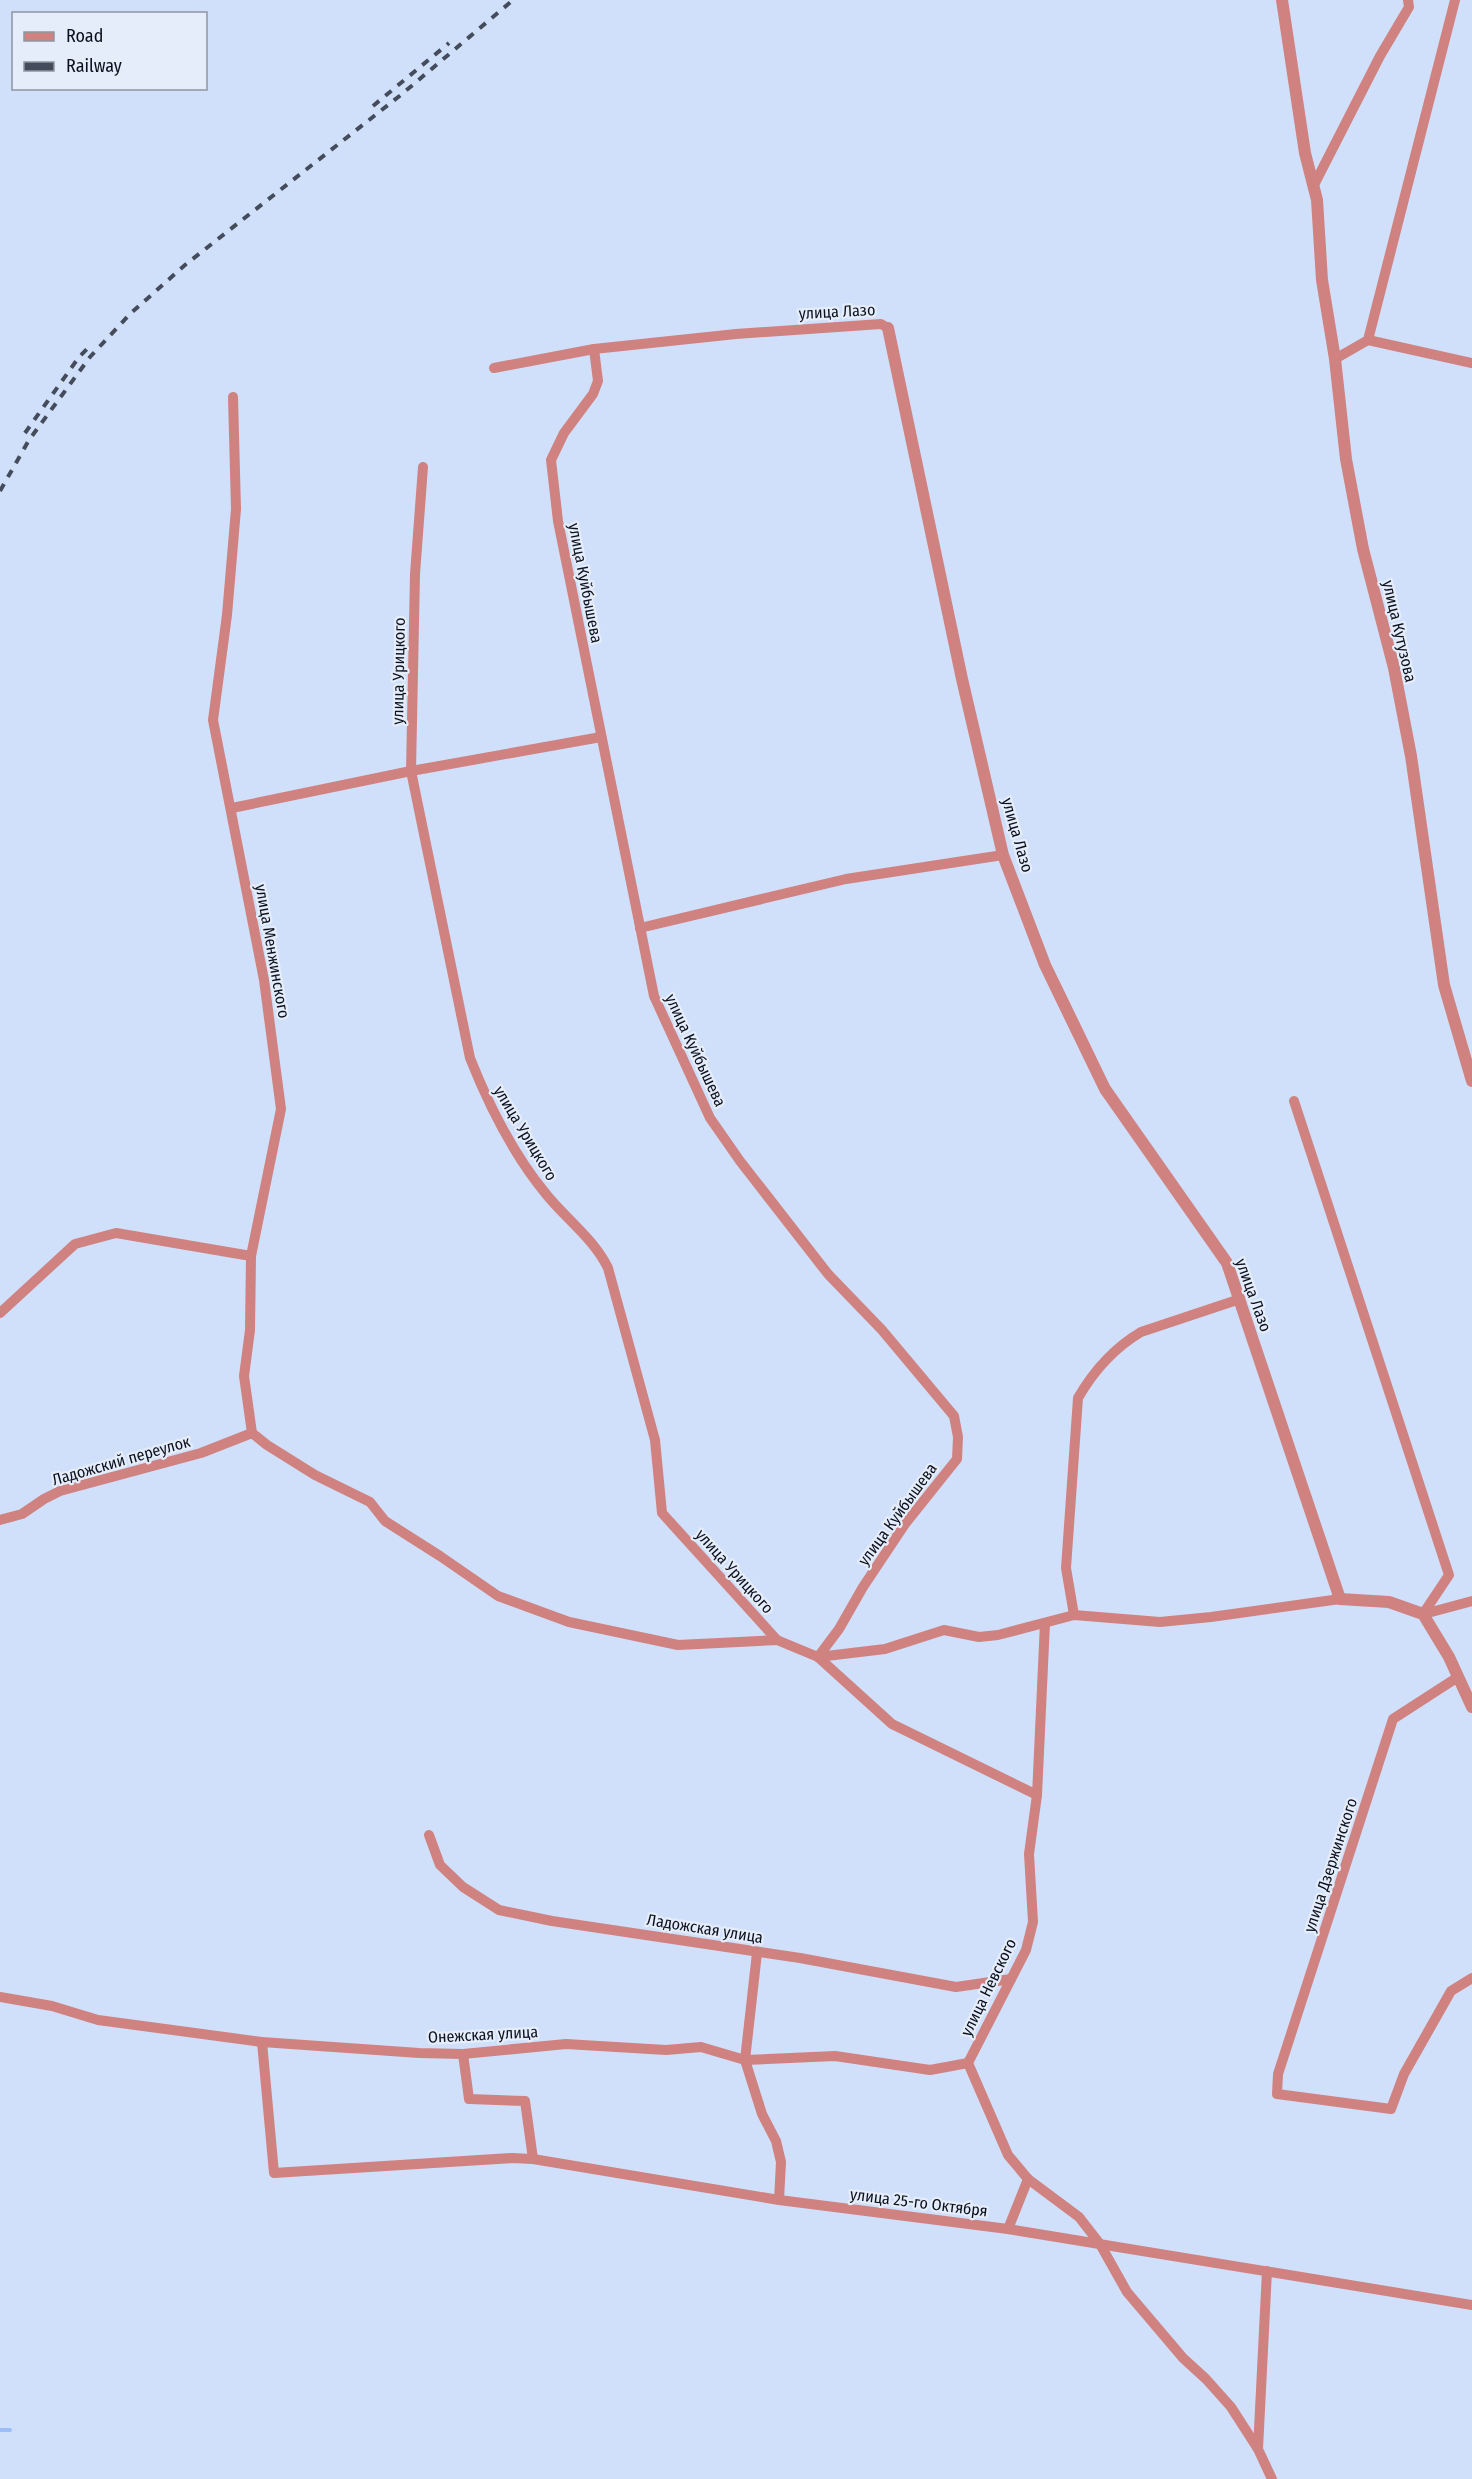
<svg xmlns="http://www.w3.org/2000/svg" width="1472" height="2479" font-family="'Fira Sans Condensed',sans-serif">
	<rect width="100%" height="100%" fill="#d0e0fa"/>
	<g fill="none" stroke-linecap="round" stroke-linejoin="round">
		<!-- stream -->
		<path stroke="#9bbef9" stroke-width="4" d="M0 2430H10"/>
		<!-- minor -->
		<g stroke="#d08281" stroke-width="10">
			<path d="M1314 185 1380 56 1409 7 1408 0"/>
			<path d="M1368 340 1472 363"/>
			<path d="M594 349 598 381 593 394 564 433 551 460 558 521 654 996 710 1118 740 1161 828 1274 882 1330 954 1416 958 1437 957 1459 905 1524 863 1587 839 1629 818 1657"/>
			<path d="M1335 359 1368 340 1455 0"/>
			<path d="M494 368 594 349 736 334 881 324 888 328"/>
			<path d="M233 397 236 509 227 615 213 720 264 980 281 1109 251 1256 250 1330 244 1376 252 1433 267 1445 315 1475 370 1502 385 1521 440 1556 498 1596 569 1622 678 1645 777 1640 818 1657 892 1724 1037 1795"/>
			<path d="M423 467 415 574 411 771 470 1058C489 1106 513 1154 546 1194 566 1219 594 1239 608 1268L655 1440 662 1513 777 1640"/>
			<path d="M232 808 411 771 601 737"/>
			<path d="M640 928 846 879 1003 855"/>
			<path d="M1294 1101 1449 1575 1423 1614"/>
			<path d="M0 1313 75 1244 116 1233 251 1256"/>
			<path d="M0 1520 22 1514 44 1499 60 1491 201 1453 252 1433"/>
			<path d="M1424 1614 1472 1601"/>
			<path d="M1074 1615 1066 1568 1078 1398C1093 1372 1114 1348 1141 1332L1240 1299"/>
			<path d="M1045 1623 1037 1795 1029 1854 1033 1922 1026 1950 968 2063 1008 2155 1028 2179 1079 2217 1100 2244 1127 2292 1183 2358 1206 2379 1231 2407 1258 2449 1272 2479"/>
			<path d="M818 1657 885 1649 944 1630 979 1637 998 1635 1074 1615 1160 1622 1211 1617 1340 1599"/>
			<path d="M1458 1677 1393 1719 1278 2074 1277 2094 1391 2109 1404 2074 1451 1991 1472 1978"/>
			<path d="M429 1835 440 1865 463 1887 499 1910 552 1921 800 1958 956 1987 1011 1979"/>
			<path d="M757 1953 745 2060 762 2114 776 2141 781 2162 779 2200"/>
			<path d="M0 1997 52 2006 98 2020 262 2042 419 2053 463 2054 566 2044 666 2050 701 2047 745 2060 835 2056 930 2070 968 2063"/>
			<path d="M262 2042 274 2173 512 2158 533 2159 779 2200 1008 2229 1472 2305"/>
			<path d="M463 2054 469 2099 525 2101 533 2159"/>
			<path d="M1008 2229 1028 2179"/>
			<path d="M1258 2449 1267 2271"/>
		</g>
		<!-- tertiary -->
		<g stroke="#d08281" stroke-width="12">
			<path d="M1282 0 1305 153 1317 200 1322 280 1335 359 1346 459 1363 549 1394 668 1411 756 1444 985 1472 1081"/>
			<path d="M888 328 962 679 1003 855 1045 965 1105 1089 1227 1263 1340 1599 1389 1602 1423 1614 1449 1657 1472 1707"/>
		</g>
		<!-- rail -->
		<g stroke="#444c5c" stroke-width="4" stroke-dasharray="8 8" stroke-linecap="butt">
			<path d="M373 106 449 43"/>
			<path d="M25 433 79 357 92 344"/>
			<path d="M0 491 29 440 90 357 130 314 185 265 402 94 513 0"/>
		</g>
	</g>
	<g text-anchor="middle" stroke-width="4.5" stroke-linejoin="round" paint-order="stroke">
		<!-- street labels -->
		<g font-size="16" fill="#0b111c" stroke="#e5edfa">
			<text transform="translate(837 311) rotate(-3)" y="6">улица Лазо</text>
			<text transform="translate(586 583) rotate(79)" y="6">улица Куйбышева</text>
			<text transform="translate(1400 631) rotate(77)" y="6">улица Кутузова</text>
			<text transform="translate(398 671) rotate(-89)" y="6">улица Урицкого</text>
			<text transform="translate(1018 835) rotate(74)" y="6">улица Лазо</text>
			<text transform="translate(273 951) rotate(80)" y="6">улица Менжинского</text>
			<text transform="translate(696 1050) rotate(65)" y="6">улица Куйбышева</text>
			<text transform="translate(526 1133) rotate(59)" y="6">улица Урицкого</text>
			<text transform="translate(1254 1295) rotate(70)" y="6">улица Лазо</text>
			<text transform="translate(121 1460) rotate(-16)" y="6">Ладожский переулок</text>
			<text transform="translate(897 1514) rotate(-54)" y="6">улица Куйбышева</text>
			<text transform="translate(735 1571) rotate(48)" y="6">улица Урицкого</text>
			<text transform="translate(1330 1865) rotate(-72)" y="6">улица Дзержинского</text>
			<text transform="translate(705 1928) rotate(9)" y="6">Ладожская улица</text>
			<text transform="translate(988 1987) rotate(-64)" y="6">улица Невского</text>
			<text transform="translate(483 2034) rotate(-3)" y="6">Онежская улица</text>
			<text transform="translate(919 2202) rotate(7)" y="6">улица 25-го Октября</text>
		</g>
	</g>
	<!-- legend -->
	<rect x="12" y="12" width="195" height="78" fill="#e5edfa" stroke="#8e95a1" stroke-width="1.5"/>
	<rect x="24" y="32" width="30" height="9" fill="#d08281" stroke="#8e95a1" stroke-width="1.5"/>
	<text x="66" y="42" font-size="18" fill="#0b111c">Road</text>
	<rect x="24" y="62" width="30" height="9" fill="#444c5c" stroke="#8e95a1" stroke-width="1.5"/>
	<text x="66" y="72" font-size="18" fill="#0b111c">Railway</text>
</svg>
